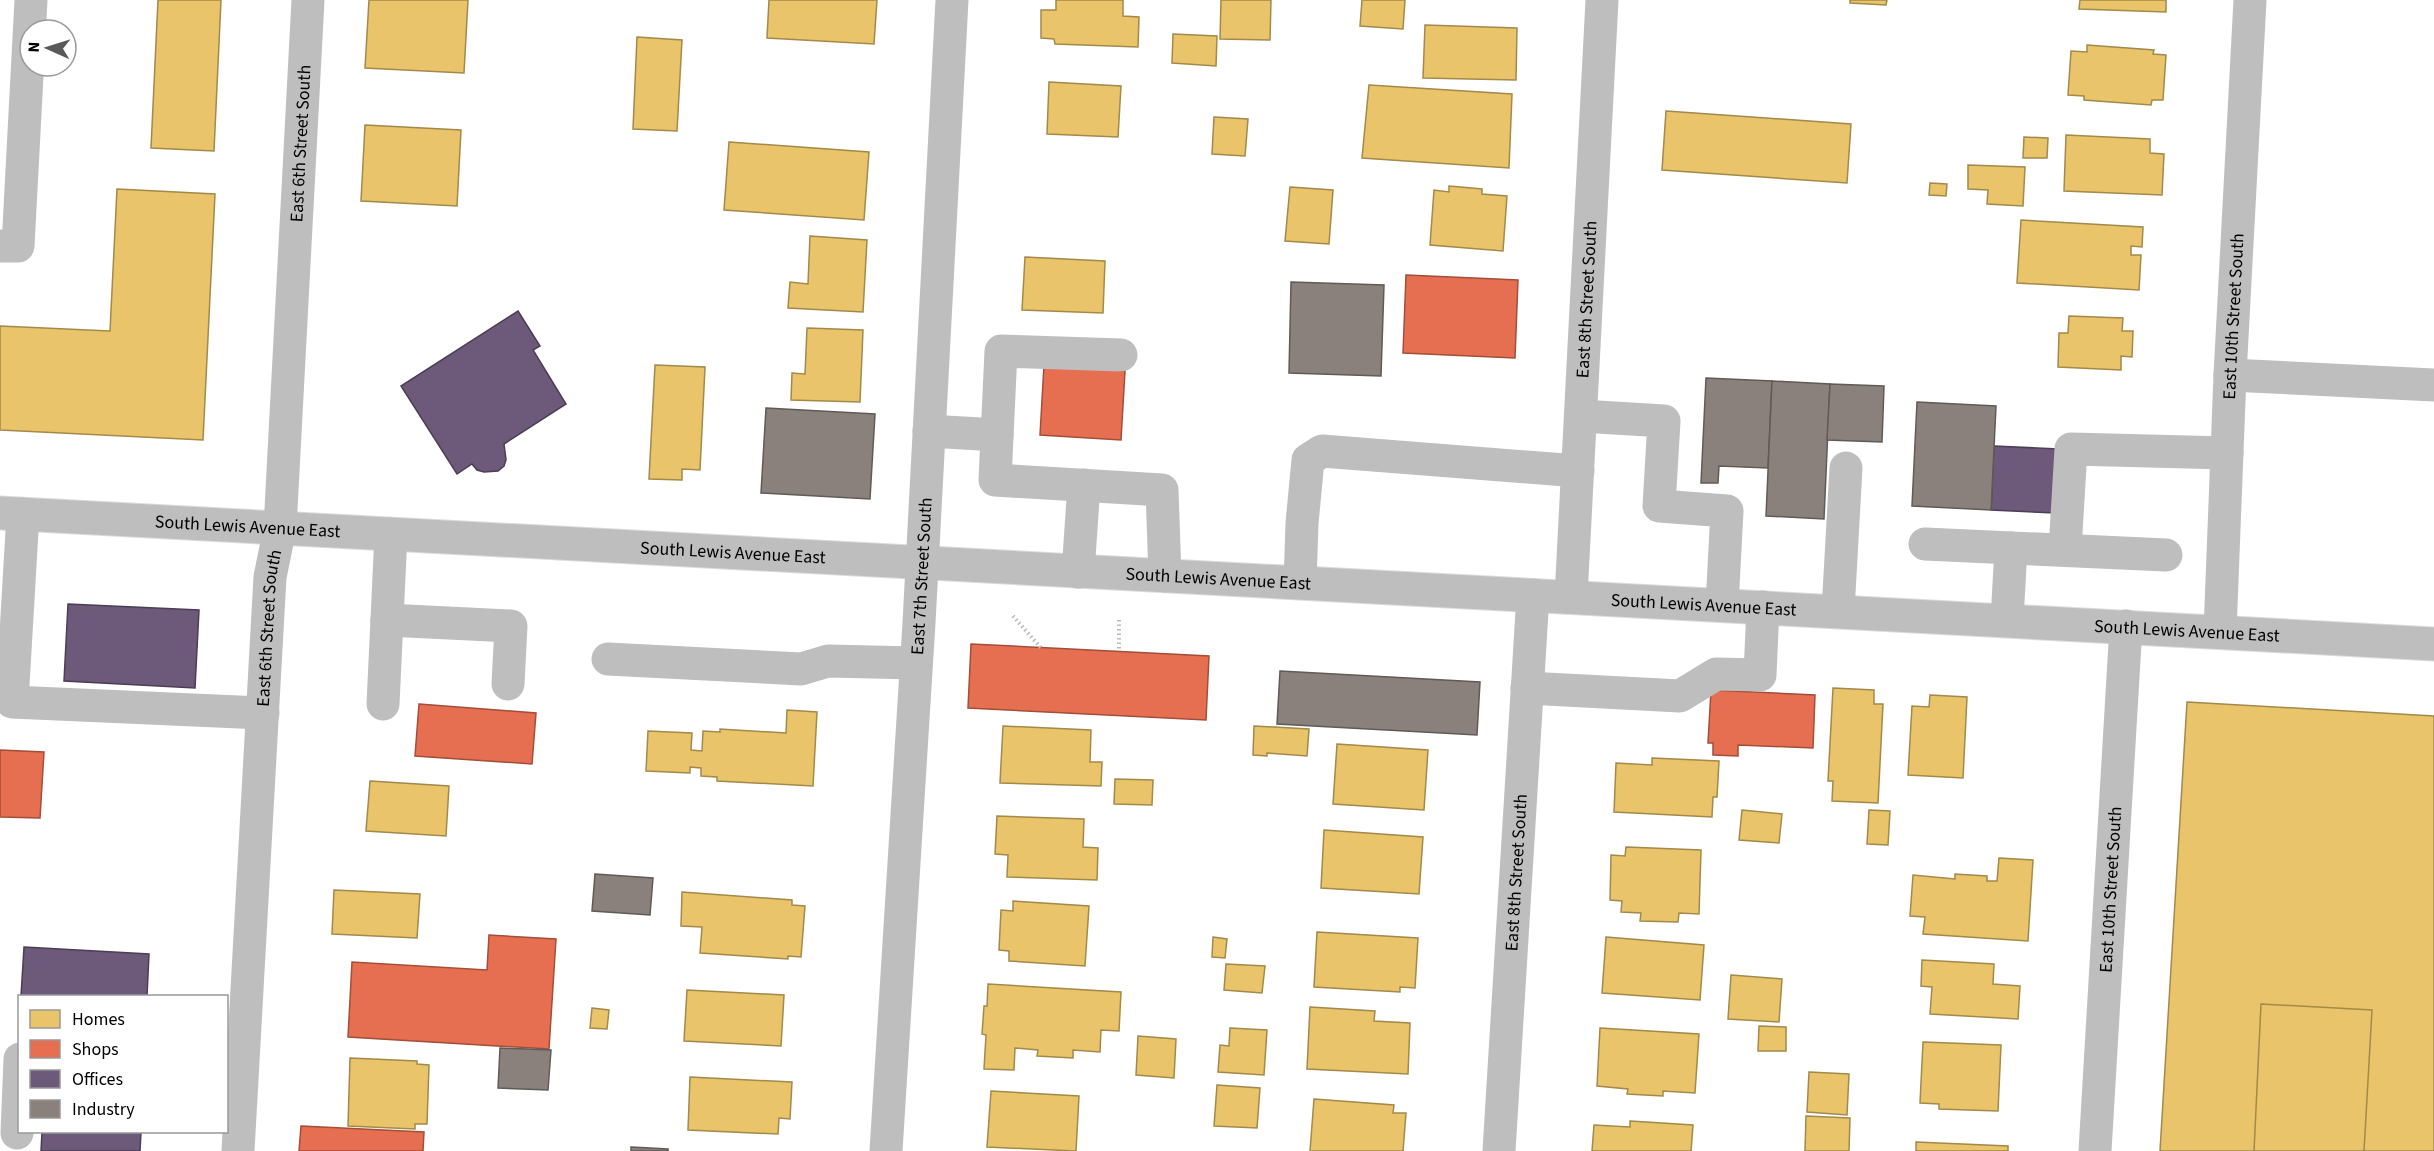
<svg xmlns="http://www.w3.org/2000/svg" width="2434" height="1151" font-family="'Source Sans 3',sans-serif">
	<rect width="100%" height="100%" fill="#fff"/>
	<!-- homes -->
	<g fill="#e9c46a" stroke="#a3894a" stroke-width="1.5">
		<path d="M158 0H221L214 151 151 148Z"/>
		<path d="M369 0H468L464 73 365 68Z"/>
		<path d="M769 0H877L874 44 767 38Z"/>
		<path d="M1056 0H1123V16L1139 17 1138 47 1055 44 1054 39 1041 38V10H1056Z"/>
		<path d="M1221 0H1271L1270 40 1220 39Z"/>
		<path d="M1362 0H1405L1403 29 1360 26Z"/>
		<path d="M1850 0H1887L1886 5 1850 3Z"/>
		<path d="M2080 0H2166V12L2079 9Z"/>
		<path d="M1425 25 1517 28 1516 80 1423 78Z"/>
		<path d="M1173 34 1217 36 1216 66 1172 63Z"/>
		<path d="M637 37 682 40 677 131 633 129Z"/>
		<path d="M2087 45 2154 50 2153 54 2166 55 2163 100H2152L2151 105 2084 100V96L2068 95 2071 51 2087 52Z"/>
		<path d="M1049 82 1121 86 1118 137 1047 134Z"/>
		<path d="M1369 85 1512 94 1509 168 1362 158Z"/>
		<path d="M1666 111 1851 124 1847 183 1662 170Z"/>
		<path d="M1214 117 1248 119 1245 156 1212 154Z"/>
		<path d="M365 125 461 130 457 206 361 201Z"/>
		<path d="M2066 135 2150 139V153L2164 154 2162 195 2064 191Z"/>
		<path d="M2024 137 2048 138 2047 158H2023Z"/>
		<path d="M729 142 869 152 864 220 724 210Z"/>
		<path d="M1968 165 2025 167 2023 206 1987 204 1988 190 1968 189Z"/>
		<path d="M1930 183 1947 184 1946 196 1929 195Z"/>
		<path d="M1449 186 1482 189V194L1507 196 1503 251 1430 245 1434 190 1449 192Z"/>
		<path d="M1290 187 1333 190 1329 244 1285 241Z"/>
		<path d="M117 189 215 194 203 440 0 430V326L110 331Z"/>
		<path d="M2021 220 2143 227 2142 247 2131 246V255H2141L2139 290 2017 283Z"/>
		<path d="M810 236 867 240 863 312 788 308 790 282 808 284Z"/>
		<path d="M1025 257 1105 261 1103 313 1022 310Z"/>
		<path d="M2069 316 2123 318 2122 331H2133L2132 357 2121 356V370L2058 367 2059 333H2068Z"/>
		<path d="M807 328 863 330 860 402 791 400 792 373 805 374Z"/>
		<path d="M655 365 705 367 700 470 682 469V480L649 479Z"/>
		<path d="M1833 688 1874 690V704H1883L1878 803 1832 801 1833 781H1828Z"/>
		<path d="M1930 695 1967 697 1963 778 1908 775 1912 706 1929 707Z"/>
		<path d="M2187 702 2434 716V1151H2160Z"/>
		<path d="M787 710 817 712 813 786 717 781V777L701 776V768L690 767V773L646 771 648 731 692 733 691 750 702 751 703 731 720 732V729L786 733Z"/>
		<path d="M1003 726 1091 730 1090 762H1102L1101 786 1000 783Z"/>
		<path d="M1254 726 1309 729 1307 756 1267 753V756L1253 755Z"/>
		<path d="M1337 744 1428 750 1424 810 1333 804Z"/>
		<path d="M1652 758 1719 761 1717 797H1713L1712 817 1614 812 1616 763 1652 765Z"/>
		<path d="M1115 779 1153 780 1152 805 1114 804Z"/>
		<path d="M370 781 449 786 446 836 366 831Z"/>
		<path d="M1742 810 1782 814 1779 843 1739 840Z"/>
		<path d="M1869 810 1890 811 1888 845 1867 844Z"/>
		<path d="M997 816 1084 819 1083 847 1098 848 1097 880 1007 877 1008 855 995 854Z"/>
		<path d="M1324 830 1423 837 1419 894 1321 888Z"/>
		<path d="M1626 847 1701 850 1699 914 1679 913 1678 922 1640 921 1641 913 1621 912 1622 901 1610 900 1611 855 1625 856Z"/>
		<path d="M1999 858 2033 860 2028 941 1923 934 1925 917 1910 916 1913 875 1955 879V874L1987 876V881H1997Z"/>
		<path d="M334 890 420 894 417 938 332 934Z"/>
		<path d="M682 892 792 900V905L805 906 801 957 788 956V959L700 953 702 927 681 926Z"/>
		<path d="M1013 901 1089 906 1085 966 1009 961V951L999 950 1001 910 1013 911Z"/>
		<path d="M1317 932 1418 938 1415 988 1400 987V992L1314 987Z"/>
		<path d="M1213 937 1227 939 1225 958 1212 957Z"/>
		<path d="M1606 937 1704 945 1700 1000 1602 993Z"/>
		<path d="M1922 960 1994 964 1993 984 2020 986 2018 1019 1930 1014 1932 987 1921 986Z"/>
		<path d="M1226 964 1265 966 1262 993 1224 990Z"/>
		<path d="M1731 975 1782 979 1779 1022 1728 1019Z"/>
		<path d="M988 984 1121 992 1119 1031 1101 1030 1100 1052 1073 1050V1058L1037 1056 1038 1050 1015 1048 1014 1070 984 1069 986 1035 982 1034 984 1006H987Z"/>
		<path d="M687 990 784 995 781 1046 684 1041Z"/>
		<path d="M2261 1004 2372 1010 2364 1151H2254Z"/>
		<path d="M1310 1007 1375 1011 1374 1021 1410 1023 1408 1074 1307 1069Z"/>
		<path d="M592 1008 609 1010 607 1029 590 1028Z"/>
		<path d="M1759 1026 1786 1027V1051H1758Z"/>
		<path d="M1230 1028 1267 1030 1264 1075 1218 1072 1220 1045 1229 1046Z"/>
		<path d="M1600 1028 1699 1034 1695 1093 1663 1091V1096L1627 1094 1628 1089 1597 1086Z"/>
		<path d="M1138 1036 1176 1039 1174 1078 1136 1075Z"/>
		<path d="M1923 1042 2001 1045 1998 1111 1939 1109V1104L1920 1103Z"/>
		<path d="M350 1058 417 1061V1064L429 1065 427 1124H415V1129L348 1126Z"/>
		<path d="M1809 1072 1849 1074 1847 1115 1807 1112Z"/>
		<path d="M690 1077 792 1082 790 1119 779 1118 778 1134 688 1130Z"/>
		<path d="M1217 1085 1260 1088 1257 1128 1214 1126Z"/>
		<path d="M991 1091 1079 1096 1076 1151 987 1147Z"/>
		<path d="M1314 1099 1394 1105 1393 1113H1406L1403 1151H1310Z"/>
		<path d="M1806 1116 1850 1118 1849 1151H1805Z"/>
		<path d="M1630 1121 1693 1125 1691 1151H1592L1594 1125 1630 1127Z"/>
		<path d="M1916 1142 2008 1146V1151H1916Z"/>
	</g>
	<!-- shops -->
	<g fill="#e76f51" stroke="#a24e39" stroke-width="1.5">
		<path d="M1406 275 1518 280 1515 358 1403 353Z"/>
		<path d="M1044 365 1125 371 1121 440 1040 435Z"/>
		<path d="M971 644 1209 656 1206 720 968 708Z"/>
		<path d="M1711 690 1815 695 1813 748 1738 745V756L1713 755V743H1708Z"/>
		<path d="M419 704 536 713 532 764 415 756Z"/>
		<path d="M0 750 44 752 40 818 0 817Z"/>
		<path d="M489 935 556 939 549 1049 348 1037 352 962 487 970Z"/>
		<path d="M301 1126 424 1132 423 1151H299Z"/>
	</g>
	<!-- offices -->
	<g fill="#6d597a" stroke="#4c3e55" stroke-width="1.5">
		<path d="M518 311 540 346 533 350 566 404 504 444 506 460 504 466 498 471 484 472 477 470 472 464 457 474 401 386Z"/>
		<path d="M1994 446 2058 449 2055 513 1991 510Z"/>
		<path d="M68 604 199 610 195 688 64 681Z"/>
		<path d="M24 947 149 954 147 996H21Z"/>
		<path d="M42 1132H141L140 1151H41Z"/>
	</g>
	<!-- industry -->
	<g fill="#8a817c" stroke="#615a57" stroke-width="1.5">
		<path d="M1291 282 1384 285 1381 376 1289 373Z"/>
		<path d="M1706 378 1772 381 1768 468 1719 466 1718 483H1701Z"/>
		<path d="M1772 381 1830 384 1824 519 1766 516Z"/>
		<path d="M1830 384 1884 386 1882 442 1827 440Z"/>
		<path d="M1917 402 1996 406 1991 510 1912 506Z"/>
		<path d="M766 408 875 414 870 499 761 493Z"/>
		<path d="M1280 671 1480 682 1477 735 1277 724Z"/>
		<path d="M595 874 653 878 650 915 592 911Z"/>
		<path d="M500 1048 551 1050 548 1090 498 1088Z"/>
		<path d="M631 1147 668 1149V1151H631Z"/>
	</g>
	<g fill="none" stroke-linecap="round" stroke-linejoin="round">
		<!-- major casing -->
		<g stroke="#dbdbdb" stroke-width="35">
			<g id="major">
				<path id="s7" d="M0 513 2434 644"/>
			</g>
		</g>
		<!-- path -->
		<g stroke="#b9b9b9" stroke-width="4" stroke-dasharray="1.5 3" stroke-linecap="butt">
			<path d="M1013 616 1041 648"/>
			<path d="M1119 620V651"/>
		</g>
		<!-- minor -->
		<g stroke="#bebebe" stroke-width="33">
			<path d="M0 246H18L31 0"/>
			<path d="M1121 355 1001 351 995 480 1162 490 1165 576"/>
			<path d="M2230 375 2434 385"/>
			<path d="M1581 416 1664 421 1659 506 1727 511 1722 605"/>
			<path d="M929 431 997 435"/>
			<path d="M23 514 12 702 263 713"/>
			<path d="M1925 544 2166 555"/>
			<path d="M2065 550 2071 449 2227 453"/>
			<path d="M1078 572 1084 485"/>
			<path d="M1300 583 1302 523 1308 460 1322 451 1578 471"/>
			<path id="s1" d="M1571 597 1602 0"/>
			<path d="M1838 611 1846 468"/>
			<path d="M387 620 511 626 508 684"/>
			<path d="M2007 620 2011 548"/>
			<path id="s2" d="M2220 632 2230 375 2250 0"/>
			<path d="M608 659 801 669 828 661 916 663"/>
			<path d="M1527 688 1680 696 1716 674 1760 675 1763 607"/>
			<path d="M383 704 391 534"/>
			<path d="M17 1133 20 1059"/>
			<path id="s3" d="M238 1151 270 577 280 528 308 0"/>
			<path id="s4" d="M886 1151 919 623 952 0"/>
			<path id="s5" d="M1499 1151 1533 595"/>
			<path id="s6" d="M2095 1151 2126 626"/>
		</g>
		<!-- major -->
		<use href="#major" stroke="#bebebe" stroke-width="33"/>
	</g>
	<g text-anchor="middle" stroke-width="6" stroke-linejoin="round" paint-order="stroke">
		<!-- street labels -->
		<g font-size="18" fill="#000" stroke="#fff">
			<text dy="6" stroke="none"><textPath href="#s3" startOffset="1010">East 6th Street South</textPath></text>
			<text dy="6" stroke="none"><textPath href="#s1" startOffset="298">East 8th Street South</textPath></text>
			<text dy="6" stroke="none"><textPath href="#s2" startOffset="316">East 10th Street South</textPath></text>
			<text dy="6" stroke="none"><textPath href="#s7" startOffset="248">South Lewis Avenue East</textPath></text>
			<text dy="6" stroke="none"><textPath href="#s7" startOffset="734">South Lewis Avenue East</textPath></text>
			<text dy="6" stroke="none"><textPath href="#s4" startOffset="576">East 7th Street South</textPath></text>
			<text dy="6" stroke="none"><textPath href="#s7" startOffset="1220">South Lewis Avenue East</textPath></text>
			<text dy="6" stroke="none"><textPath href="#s7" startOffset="1706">South Lewis Avenue East</textPath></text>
			<text dy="6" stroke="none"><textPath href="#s3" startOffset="524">East 6th Street South</textPath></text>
			<text dy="6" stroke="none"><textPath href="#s7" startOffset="2190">South Lewis Avenue East</textPath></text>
			<text dy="6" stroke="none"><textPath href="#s5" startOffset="279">East 8th Street South</textPath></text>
			<text dy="6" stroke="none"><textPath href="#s6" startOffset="262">East 10th Street South</textPath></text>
		</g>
	</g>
	<!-- legend -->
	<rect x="18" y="995" width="210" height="138" fill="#ffffff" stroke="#999999" stroke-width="1.5"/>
	<rect x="30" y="1010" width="30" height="18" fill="#e9c46a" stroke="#999999" stroke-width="1.5"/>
	<text x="72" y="1025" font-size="18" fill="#000000">Homes</text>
	<rect x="30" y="1040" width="30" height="18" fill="#e76f51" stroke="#999999" stroke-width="1.5"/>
	<text x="72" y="1055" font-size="18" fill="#000000">Shops</text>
	<rect x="30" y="1070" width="30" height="18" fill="#6d597a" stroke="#999999" stroke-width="1.5"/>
	<text x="72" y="1085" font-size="18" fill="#000000">Offices</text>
	<rect x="30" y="1100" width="30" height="18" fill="#8a817c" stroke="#999999" stroke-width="1.5"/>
	<text x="72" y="1115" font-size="18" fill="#000000">Industry</text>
	<!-- north arrow -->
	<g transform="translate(48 48) rotate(273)"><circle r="28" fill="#ffffff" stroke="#999999" stroke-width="1.5"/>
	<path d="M0-4.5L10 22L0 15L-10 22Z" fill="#595959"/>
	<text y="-9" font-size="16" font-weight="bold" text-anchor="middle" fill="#000000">N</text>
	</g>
</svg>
